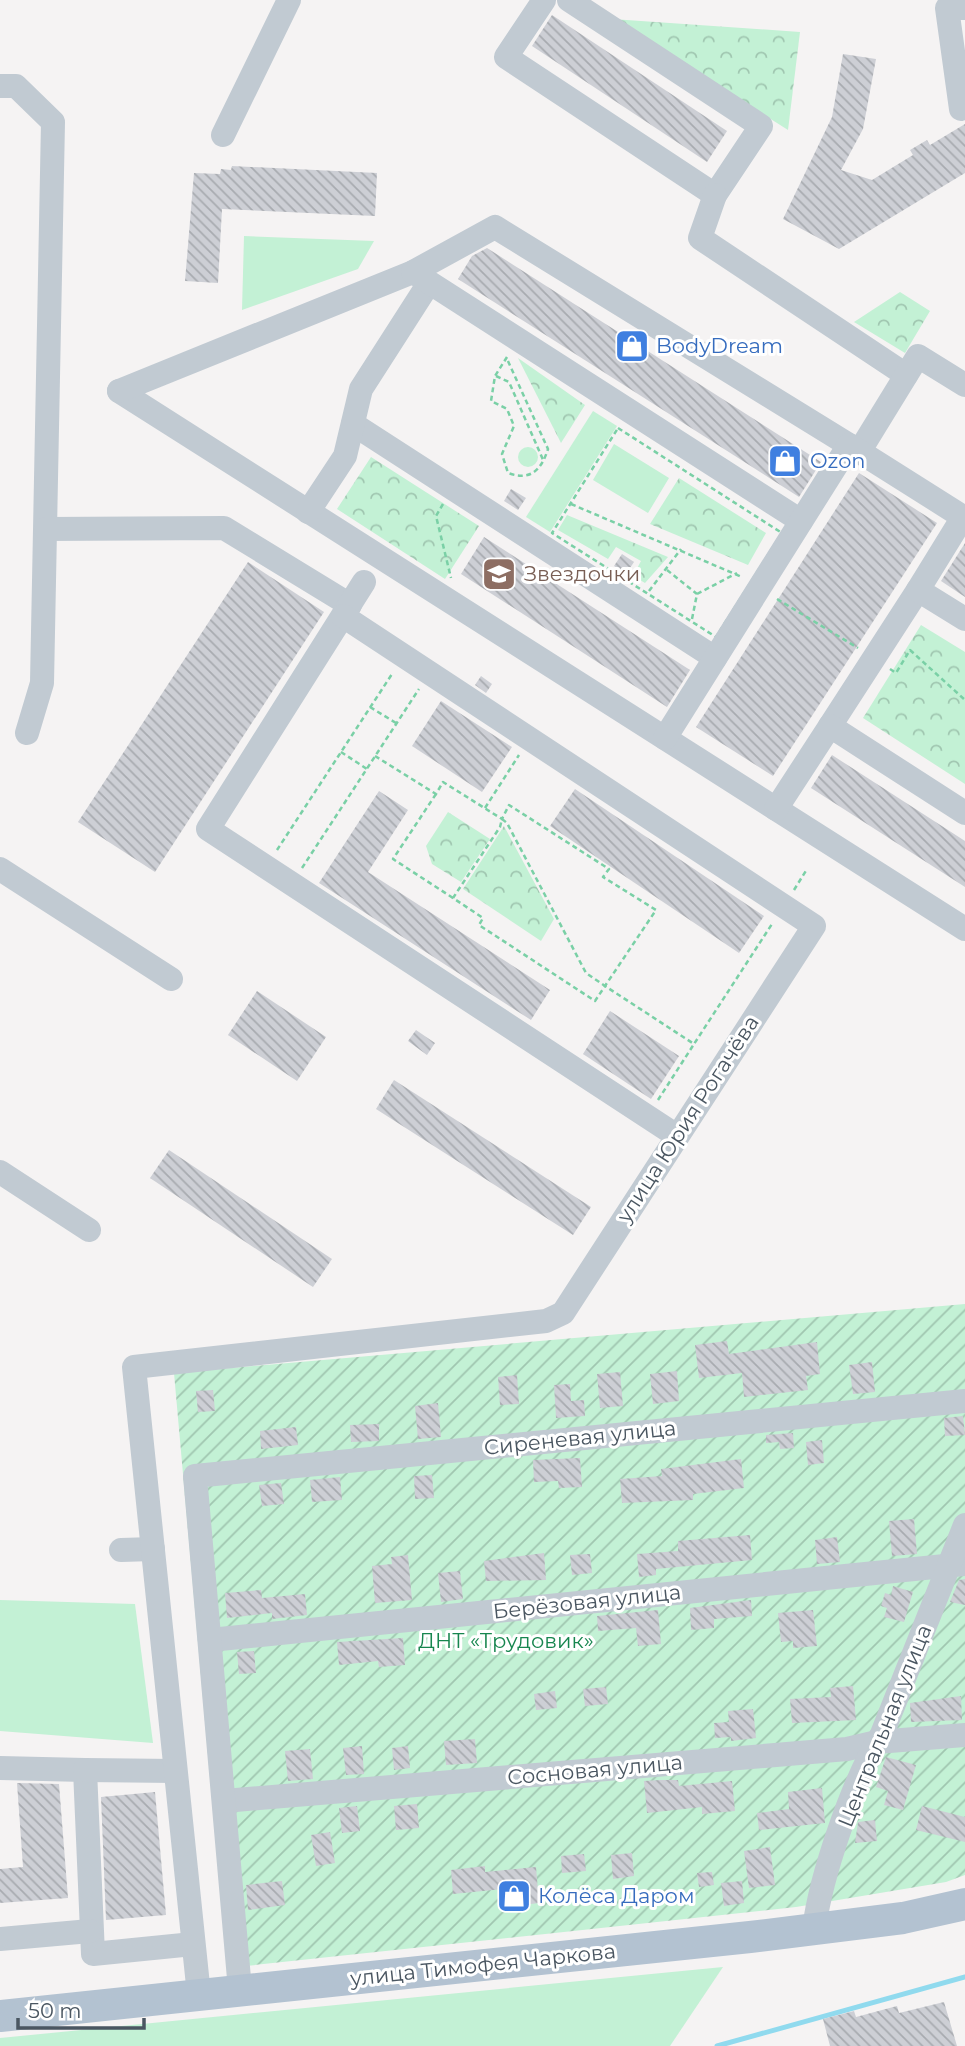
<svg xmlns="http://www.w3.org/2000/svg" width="965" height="2046" font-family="Montserrat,sans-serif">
	<defs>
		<pattern id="park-crowns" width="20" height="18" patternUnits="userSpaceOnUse" patternTransform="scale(1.75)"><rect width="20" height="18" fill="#c3f1d5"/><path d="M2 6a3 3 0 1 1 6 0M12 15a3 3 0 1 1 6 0" fill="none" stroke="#a0c6b0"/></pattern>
		<pattern id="garden-furrows" width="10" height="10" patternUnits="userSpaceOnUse" patternTransform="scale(1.75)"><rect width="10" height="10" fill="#c3f1d5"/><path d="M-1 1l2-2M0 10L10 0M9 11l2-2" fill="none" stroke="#a0c6b0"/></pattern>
		<pattern id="building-back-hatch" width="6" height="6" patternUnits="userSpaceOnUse" patternTransform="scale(1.75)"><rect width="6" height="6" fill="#cdcfd5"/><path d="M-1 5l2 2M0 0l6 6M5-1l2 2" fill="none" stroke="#a8abb0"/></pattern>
	</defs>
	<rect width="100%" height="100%" fill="#f5f3f3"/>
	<!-- grass -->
	<g fill="#c3f1d5">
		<path d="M244 236 374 241 358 269 242 310Z"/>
		<path d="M593 411 617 426 550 532 526 517Z"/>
		<path d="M614 444 669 478 648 513 593 480Z"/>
		<circle cx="528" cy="457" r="10"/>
		<path d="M0 1600 135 1604 153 1743 0 1731Z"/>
		<path d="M723 1967 670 2046H0V2038Z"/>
	</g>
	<!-- park -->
	<g fill="url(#park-crowns)">
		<path d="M612 19 800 32 788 130Z"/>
		<path d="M900 292 930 311 905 353 854 322Z"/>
		<path d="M518 358 585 405 561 443Z"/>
		<path d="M371 457 479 526 445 579 337 509Z"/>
		<path d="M679 478 766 533 748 565 650 524Z"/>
		<path d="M567 515 668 557 645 583 633 576 641 561 616 547 608 559 558 530Z"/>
		<path d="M921 625 965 652V784L863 718Z"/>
		<path d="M448 812 490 839 461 882 432 864 426 846Z"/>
		<path d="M504 826 554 919 541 941 463 889Z"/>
	</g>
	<!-- garden -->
	<path fill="url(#garden-furrows)" d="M965 1304V1875L946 1882 796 1907 227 1968 174 1373Z"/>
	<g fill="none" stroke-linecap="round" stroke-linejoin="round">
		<!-- stream -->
		<path stroke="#90daee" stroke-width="5" d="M717 2046 965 1977"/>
	</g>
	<!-- building -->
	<g fill="url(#building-back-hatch)">
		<path d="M552 15 727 131 707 162 532 46Z"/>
		<path d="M843 54 876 59 863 129 841 170 872 180 913 155 910 150 927 140 930 145 965 124V173L839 249 783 219 832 117Z"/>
		<path d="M232 166 377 173 375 216 222 209 218 283 185 281 194 173 220 174 221 169 231 170Z"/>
		<path d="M487 248 821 462 799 497 458 279 472 256Z"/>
		<path d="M859 473 937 523 773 776 696 727Z"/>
		<path d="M511 489 526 498 518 510 504 501Z"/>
		<path d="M484 537 690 670 667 707 461 574Z"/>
		<path d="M965 543V597L941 581Z"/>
		<path d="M622 554 634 562 626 574 614 566Z"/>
		<path d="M248 562 324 612 155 872 78 822Z"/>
		<path d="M481 676 492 684 486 693 475 685Z"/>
		<path d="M441 701 512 747 482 792 412 746Z"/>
		<path d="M832 755 965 841V887L811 788Z"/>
		<path d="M575 789 764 916 739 953 550 826Z"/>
		<path d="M379 791 408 810 368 872 550 990 531 1020 319 883Z"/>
		<path d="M257 991 326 1037 297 1081 228 1035Z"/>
		<path d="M610 1011 679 1056 651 1099 583 1054Z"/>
		<path d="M416 1030 435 1043 427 1055 408 1041Z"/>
		<path d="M394 1080 591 1207 573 1235 376 1109Z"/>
		<path d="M169 1150 332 1259 313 1287 150 1178Z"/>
		<path d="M727 1341 729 1354 817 1342 820 1374 806 1376 808 1390 744 1397 742 1373 699 1378 695 1345Z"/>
		<path d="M872 1362 875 1392 853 1394 849 1365Z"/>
		<path d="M677 1371 679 1401 653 1404 650 1374Z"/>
		<path d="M620 1372 623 1406 600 1408 597 1374Z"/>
		<path d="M517 1375 519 1404 500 1405 498 1377Z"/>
		<path d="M570 1384 571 1401 584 1400 585 1416 556 1418 554 1385Z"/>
		<path d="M213 1390 215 1411 198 1412 196 1391Z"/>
		<path d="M438 1403 441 1437 418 1439 415 1406Z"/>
		<path d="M963 1416 965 1435 945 1436 944 1418Z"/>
		<path d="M379 1424V1441L351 1442 350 1425Z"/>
		<path d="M296 1427 298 1445 261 1449 260 1431Z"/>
		<path d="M793 1433 794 1448 780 1449 779 1442 766 1443V1435Z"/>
		<path d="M822 1440 824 1463 808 1465 806 1442Z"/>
		<path d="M580 1458 582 1487 559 1488 558 1481 534 1482 533 1460Z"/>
		<path d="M741 1459 744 1488 693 1494V1500L622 1503 620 1479 662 1476 661 1469Z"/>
		<path d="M432 1475 434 1498 415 1499 414 1476Z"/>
		<path d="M340 1477 342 1500 312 1502 310 1480Z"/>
		<path d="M281 1483 284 1504 262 1506 259 1485Z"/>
		<path d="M914 1519 917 1554 892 1556 889 1521Z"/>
		<path d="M750 1535 752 1560 656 1569V1575L639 1577 637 1554 678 1551V1541Z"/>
		<path d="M837 1537 840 1562 817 1564 815 1540Z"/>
		<path d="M544 1553 546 1580 486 1581 484 1561Z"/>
		<path d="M590 1554 592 1573 572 1575 570 1555Z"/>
		<path d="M408 1555 412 1600 375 1603 372 1566 392 1564 391 1557Z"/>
		<path d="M460 1571 463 1599 441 1602 438 1573Z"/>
		<path d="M965 1579V1605L950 1602 959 1580Z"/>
		<path d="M893 1586 913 1592 904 1622 884 1617 887 1608 881 1606 885 1593 891 1595Z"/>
		<path d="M261 1590 262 1598 305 1594 307 1615 272 1619V1613L227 1618 225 1593Z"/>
		<path d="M751 1600 752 1616 714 1619V1628L691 1630 690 1608Z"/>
		<path d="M658 1610 661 1644 638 1646 636 1628 598 1631 597 1616Z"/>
		<path d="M813 1610 817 1646 793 1648V1641L781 1642 778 1613Z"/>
		<path d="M403 1638 405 1665 379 1667 378 1661 339 1665 337 1642Z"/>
		<path d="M254 1651 256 1673 239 1674 237 1652Z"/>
		<path d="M853 1686 856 1720 792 1723 790 1699 831 1697 830 1688Z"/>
		<path d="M606 1687 608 1704 585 1706 583 1689Z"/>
		<path d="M555 1691 557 1708 536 1710 534 1694Z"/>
		<path d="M961 1696 962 1720 911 1722 910 1703Z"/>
		<path d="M753 1709 756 1738 731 1741V1737L715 1738 714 1723 729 1722 728 1711Z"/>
		<path d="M475 1739 477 1763 446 1765 444 1741Z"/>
		<path d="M362 1746 364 1774 346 1775 343 1748Z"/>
		<path d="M408 1746 410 1768 394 1770 392 1748Z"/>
		<path d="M310 1749 313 1779 288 1781 285 1751Z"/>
		<path d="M886 1757 916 1765 903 1810 884 1805 888 1791 876 1787Z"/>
		<path d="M660 1780H678L679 1786 732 1781 735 1811 702 1814V1807L647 1813 644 1781Z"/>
		<path d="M17 1783 59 1784 68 1898 0 1903V1869L23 1867Z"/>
		<path d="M822 1788 825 1823 759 1830 757 1813 789 1809 788 1792Z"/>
		<path d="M155 1792 166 1915 106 1920 101 1797Z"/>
		<path d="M417 1804 419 1828 396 1830 394 1806Z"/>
		<path d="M357 1806 360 1831 342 1833 339 1808Z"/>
		<path d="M922 1806 965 1817V1842L916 1830Z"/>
		<path d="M875 1820 877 1841 855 1843 858 1822Z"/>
		<path d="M330 1832 335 1863 316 1866 311 1835Z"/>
		<path d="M770 1847 775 1885 749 1888 744 1851Z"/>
		<path d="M632 1853 634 1876 613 1879 611 1855Z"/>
		<path d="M584 1854 586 1871 562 1873 561 1856Z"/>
		<path d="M485 1866V1872L536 1867 539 1903 505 1907 503 1889 453 1894 451 1870Z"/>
		<path d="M712 1872 714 1885 699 1887 697 1873Z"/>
		<path d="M282 1881 285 1905 248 1910 246 1885Z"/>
		<path d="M742 1881 744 1903 724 1906 721 1883Z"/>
		<path d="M944 2002 957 2046H830L823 2019 854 2011 856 2017 897 2006 899 2013Z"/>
	</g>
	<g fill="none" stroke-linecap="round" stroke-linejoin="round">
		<!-- path -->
		<g stroke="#7ad0a6" stroke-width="2.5" stroke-dasharray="5 3.5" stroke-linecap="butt">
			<path d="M507 357 495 376 491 401 507 409 514 426 502 454 508 473C530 481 541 471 548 449L507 359"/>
			<path d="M496 376 509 382 544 462"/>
			<path d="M618 428 782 533 716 637 552 533Z"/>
			<path d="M443 504 436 516 451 578"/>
			<path d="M571 504 742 577"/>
			<path d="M667 570 697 594"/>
			<path d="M649 591 681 549"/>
			<path d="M777 599 858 648"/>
			<path d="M692 619 697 594 737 573"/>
			<path d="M890 669 896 673 910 650 965 700"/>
			<path d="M370 707 396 723"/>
			<path d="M341 752 367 769"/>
			<path d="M375 756 436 794 443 782 502 819 509 805 609 869 603 877 656 910 605 986 694 1044 772 924"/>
			<path d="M436 794 393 859 453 898"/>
			<path d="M485 808 519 755"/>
			<path d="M502 819 507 823 586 973 605 986 595 1001 479 925 483 918 453 898 500 827Z"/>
			<path d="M277 850 392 674"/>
			<path d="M302 868 419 689"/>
			<path d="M794 890 807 869"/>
			<path d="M658 1100 694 1044"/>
		</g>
		<!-- minor -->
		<g stroke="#c1cad2" stroke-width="24">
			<path d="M544 0 506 57 715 195 761 126 569 0"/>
			<path d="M0 86H16L53 122 42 683 27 733"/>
			<path d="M961 109 947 8H965"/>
			<path d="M223 135 289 0"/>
			<path d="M715 195 700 238 906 375"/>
			<path d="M119 391 965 929"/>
			<path d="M119 391 413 272"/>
			<path d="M353 424 715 658"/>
			<path d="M859 452 918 356 965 385"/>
			<path d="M308 512 345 456 361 389 429 283"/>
			<path d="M801 521 413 272 495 227 849 445"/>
			<path d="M46 529 224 528 350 605"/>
			<path d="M364 582 208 829 677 1136"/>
			<path d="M830 726 918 590"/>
			<path d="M665 738 849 445 963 517 918 590 965 619"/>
			<path d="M776 809 830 726 965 813"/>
			<path d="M0 869 171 979"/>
			<path d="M0 1172 89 1230"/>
			<path d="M121 1550 153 1549"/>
			<path d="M210 1640 965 1564"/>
			<path d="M0 1768 85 1770 93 1954 193 1944"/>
			<path d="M85 1770 175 1771"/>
			<path d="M224 1801 847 1749 877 1742 965 1735"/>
			<path d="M814 1929C821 1875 853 1781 882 1734L965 1525"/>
			<path d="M0 1939 90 1931"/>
			<path d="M240 1990 195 1476 965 1401"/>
			<path d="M199 1995 134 1367 546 1321 563 1313 814 926 343 616"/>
		</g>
		<!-- major -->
		<path stroke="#b3c2d1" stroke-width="32" d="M0 2016 750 1937 903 1918 965 1904"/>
	</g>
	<!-- icons -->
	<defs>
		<g id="shop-square" transform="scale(1.75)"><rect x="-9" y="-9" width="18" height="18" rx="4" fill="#3f7fe0" stroke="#fff"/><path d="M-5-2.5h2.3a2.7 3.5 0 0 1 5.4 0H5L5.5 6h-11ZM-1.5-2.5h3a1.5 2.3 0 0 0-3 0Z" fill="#fff"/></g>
		<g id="school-square" transform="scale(1.75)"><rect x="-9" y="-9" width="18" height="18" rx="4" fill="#8d6e63" stroke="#fff"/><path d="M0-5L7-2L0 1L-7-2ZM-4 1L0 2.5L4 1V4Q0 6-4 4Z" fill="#fff"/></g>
	</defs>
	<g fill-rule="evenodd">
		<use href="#shop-square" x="632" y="346"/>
		<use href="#shop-square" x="785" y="461"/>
		<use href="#school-square" x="499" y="574"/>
		<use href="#shop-square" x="514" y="1896"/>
	</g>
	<g text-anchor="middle" stroke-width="6" stroke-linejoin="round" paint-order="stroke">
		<!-- shop labels -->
		<g font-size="21" fill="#366cbe" stroke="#fff" text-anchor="start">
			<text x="656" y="353">BodyDream</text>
			<text x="810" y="468">Ozon</text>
			<text x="538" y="1903">Колёса Даром</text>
		</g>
		<!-- education labels -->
		<g font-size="21" fill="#785e54" stroke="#fff" text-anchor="start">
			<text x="524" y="581">Звездочки</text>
		</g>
		<!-- street labels -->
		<g font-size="21" fill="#4a5661" stroke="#fff">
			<text transform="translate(688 1119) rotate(-57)" y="7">улица Юрия Рогачёва</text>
			<text transform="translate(580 1438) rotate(-6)" y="7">Сиреневая улица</text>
			<text transform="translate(587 1602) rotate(-6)" y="7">Берёзовая улица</text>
			<text transform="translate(885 1726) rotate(-68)" y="7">Центральная улица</text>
			<text transform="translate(595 1770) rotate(-5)" y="7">Сосновая улица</text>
			<text transform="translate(483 1965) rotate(-6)" y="7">улица Тимофея Чаркова</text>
		</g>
		<!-- park labels -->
		<g font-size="21" fill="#17864f" stroke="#fff">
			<text x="506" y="1648">ДНТ «Трудовик»</text>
		</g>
	</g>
	<!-- scale -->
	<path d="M18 2018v10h126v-10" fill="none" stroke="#4a5661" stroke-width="3.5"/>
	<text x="28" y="2018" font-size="21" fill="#4a5661" stroke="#ffffff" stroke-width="5" paint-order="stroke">50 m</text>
</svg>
